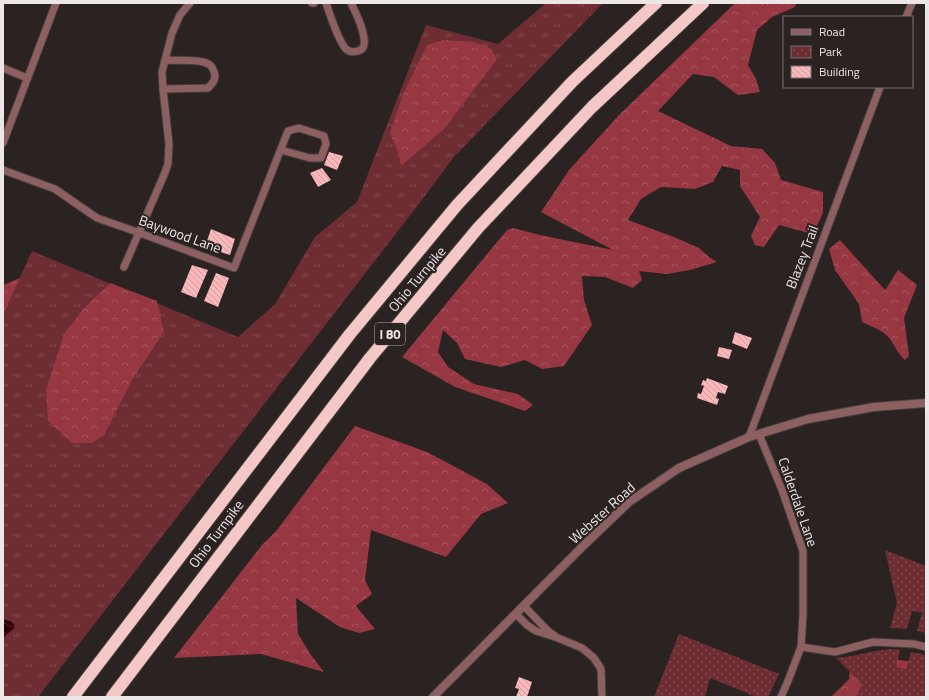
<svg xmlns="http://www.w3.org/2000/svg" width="929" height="700" font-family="'Titillium Web',sans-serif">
	<defs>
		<pattern id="grass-tufts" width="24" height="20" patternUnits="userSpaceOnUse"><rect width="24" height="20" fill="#6e2d32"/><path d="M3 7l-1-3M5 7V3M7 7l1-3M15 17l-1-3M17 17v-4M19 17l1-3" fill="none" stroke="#834b50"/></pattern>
		<pattern id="forest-crowns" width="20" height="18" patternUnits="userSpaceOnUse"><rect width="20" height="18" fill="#973741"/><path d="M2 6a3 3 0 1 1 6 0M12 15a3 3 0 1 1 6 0" fill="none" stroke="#a6545c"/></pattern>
		<pattern id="park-dots" width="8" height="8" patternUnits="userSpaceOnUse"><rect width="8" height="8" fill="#6e2d32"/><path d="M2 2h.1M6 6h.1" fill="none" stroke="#834b50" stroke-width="1.8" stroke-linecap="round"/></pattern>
		<pattern id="water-waves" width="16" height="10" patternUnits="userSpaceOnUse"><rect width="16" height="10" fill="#2c0005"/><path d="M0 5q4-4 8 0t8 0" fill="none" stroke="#4b2529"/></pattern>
		<pattern id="building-back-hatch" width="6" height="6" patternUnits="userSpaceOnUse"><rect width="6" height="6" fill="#fbb8ba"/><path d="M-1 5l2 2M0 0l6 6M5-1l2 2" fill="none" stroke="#ce9b9d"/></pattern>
	</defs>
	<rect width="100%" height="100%" fill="#2b2222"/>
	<!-- grass -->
	<path fill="url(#grass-tufts)" d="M546 3H603L454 157 418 205 38 697H3V315L32 251 238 337 275 304 315 237 357 202 426 25 498 44Z"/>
	<!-- forest -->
	<g fill="url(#forest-crowns)">
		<path d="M735 3H796L795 7 772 17 757 30 748 65 756 79 760 92 738 95 714 77 693 74 658 111 731 146 762 149 775 163 781 180 823 192V213L813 234 779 225 764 247 755 245 751 236 760 217 740 186V170L722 166 713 182 695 189 661 187 641 199 628 220 674 237 699 248 709 257 717 262 690 270 667 274 639 271 642 280 633 288 605 277 582 276 584 300 592 325 564 366 542 369 525 360 501 367 465 359 457 343 443 330 438 352 448 367 474 384 518 394 533 405 525 411 455 387 402 357 507 230 513 228 540 235 613 250 541 212 569 170 619 115Z"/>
		<path d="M444 40 474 42 491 49 497 59 445 128 401 166 398 152 390 133 403 94 427 45Z"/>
		<path d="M840 240 885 290 898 270 917 285 904 318 909 356 905 360C898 354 895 346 890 339 883 330 872 327 862 322L859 304 835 270 829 249Z"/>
		<path d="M20 278 3 315V285Z"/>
		<path d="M110 283 157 301 164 332 133 378 104 435 92 443H72L48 421 46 390 64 334 85 307Z"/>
		<path d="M355 426 427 452 487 484 508 503 481 514 446 557 371 530 365 580 372 594 356 606 375 629 359 633 340 627 296 598 298 634 311 655 324 672 261 654 174 658 262 545 277 530Z"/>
		<path d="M878 657 914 662 926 697H831L849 679 851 658Z"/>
	</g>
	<!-- park -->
	<g fill="url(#park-dots)">
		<path d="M885 550 926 566V633L917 631 922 613 912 611 907 629 890 628 897 603Z"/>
		<path d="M679 634 779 674 768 697H757L710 678 705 697H654Z"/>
		<path d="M891 649 900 650 896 667 906 669 911 652 926 655V697H856L862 684 836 658C855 657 872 650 891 649Z"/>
	</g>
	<!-- water -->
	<path fill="url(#water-waves)" d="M3 619 12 622 15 627 3 638Z"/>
	<!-- building -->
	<g fill="url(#building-back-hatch)">
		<path d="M329 152 343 156 337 170 324 165Z"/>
		<path d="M322 168 331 180 318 187 310 173Z"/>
		<path d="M211 229 235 239 230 255 205 247Z"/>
		<path d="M192 265 208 270 196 298 181 292Z"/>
		<path d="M216 273 229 278 218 307 204 301Z"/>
		<path d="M735 332 752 338 747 349 732 343Z"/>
		<path d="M719 347 732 350 729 359 717 356Z"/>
		<path d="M707 378 728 386 725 394 718 392 716 398 719 399 717 405 697 398 698 393 701 394 704 386 701 385 703 380 706 381Z"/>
		<path d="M519 677 532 682 527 697H516L519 689 515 688Z"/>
	</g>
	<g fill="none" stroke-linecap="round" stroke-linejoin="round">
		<!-- minor casing -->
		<g stroke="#463d3d" stroke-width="9">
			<g id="minor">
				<path d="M312 3H314"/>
				<path d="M326 3C330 14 338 41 346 49 349 52 354 52 358 51 374 48 355 11 351 3"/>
				<path d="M906 17 912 3"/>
				<path d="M3 68 27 78"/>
				<path d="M163 89 208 88C212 84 217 79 214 72 213 68 210 64 206 63 198 59 174 61 165 60"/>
				<path d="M3 143 56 3"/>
				<path d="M3 170 55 189 97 218 140 233 234 268 288 131 299 128 324 136 326 144 321 158H310L281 150"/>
				<path d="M124 267 164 175 168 164 169 144 163 89 162 72 172 33 180 15 190 3"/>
				<path d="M759 434 782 490 803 551V614L801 647 788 681 781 697"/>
				<path d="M749 437 880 87"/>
				<path d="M524 606 549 632 554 635"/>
				<path d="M516 614 527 625 536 631 558 638 582 648 594 658 601 669 602 697"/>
				<path d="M801 647 835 652 873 642 914 644 926 647"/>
			</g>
		</g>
		<!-- tertiary casing -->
		<g stroke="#463d3d" stroke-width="10">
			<path id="tertiary" d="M433 697 580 549 629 502 679 468 749 437 808 419 874 407 926 403"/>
		</g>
		<!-- motorway casing -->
		<g stroke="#463d3d" stroke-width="14">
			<g id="motorway">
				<path d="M73 697 350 334 457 205 572 82 656 3"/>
				<path d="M112 697 370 358 478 228 592 107 703 3"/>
			</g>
		</g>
		<!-- minor -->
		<use href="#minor" stroke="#8c6061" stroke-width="7"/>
		<!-- tertiary -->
		<use href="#tertiary" stroke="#8c6061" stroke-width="8"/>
		<!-- motorway -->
		<use href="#motorway" stroke="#f5c8c8" stroke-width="12"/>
	</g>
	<g text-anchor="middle" stroke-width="4" stroke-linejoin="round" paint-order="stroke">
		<!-- shield labels -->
		<rect fill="#2b2222" stroke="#b2abab" stroke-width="1" x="375" y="323" width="30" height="22" rx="3"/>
		<g font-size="13" font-weight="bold" fill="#ece6e6">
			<text x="390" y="339">I 80</text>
		</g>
		<!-- street labels -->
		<g font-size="14" fill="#ece6e6" stroke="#2b2222">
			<text transform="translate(180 234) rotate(20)" y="5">Baywood Lane</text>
			<text transform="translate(802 257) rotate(-69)" y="5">Blazey Trail</text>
			<text transform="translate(417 279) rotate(-50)" y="5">Ohio Turnpike</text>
			<text transform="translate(798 502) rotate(71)" y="5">Calderdale Lane</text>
			<text transform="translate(602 513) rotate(-42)" y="5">Webster Road</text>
			<text transform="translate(216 534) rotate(-53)" y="5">Ohio Turnpike</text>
		</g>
	</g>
	<!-- border -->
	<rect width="929" height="700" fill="none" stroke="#ece6e6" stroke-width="8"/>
	<!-- legend -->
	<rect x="783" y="16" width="130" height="72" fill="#2b2222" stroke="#787070"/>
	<rect x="791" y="29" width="20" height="6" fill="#8c6061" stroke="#787070"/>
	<text x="819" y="36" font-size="12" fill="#ece6e6">Road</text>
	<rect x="791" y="46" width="20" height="12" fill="url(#park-dots)" stroke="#787070"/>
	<text x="819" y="56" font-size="12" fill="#ece6e6">Park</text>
	<rect x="791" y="66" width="20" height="12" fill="url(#building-back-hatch)" stroke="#787070"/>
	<text x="819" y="76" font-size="12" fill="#ece6e6">Building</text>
</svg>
